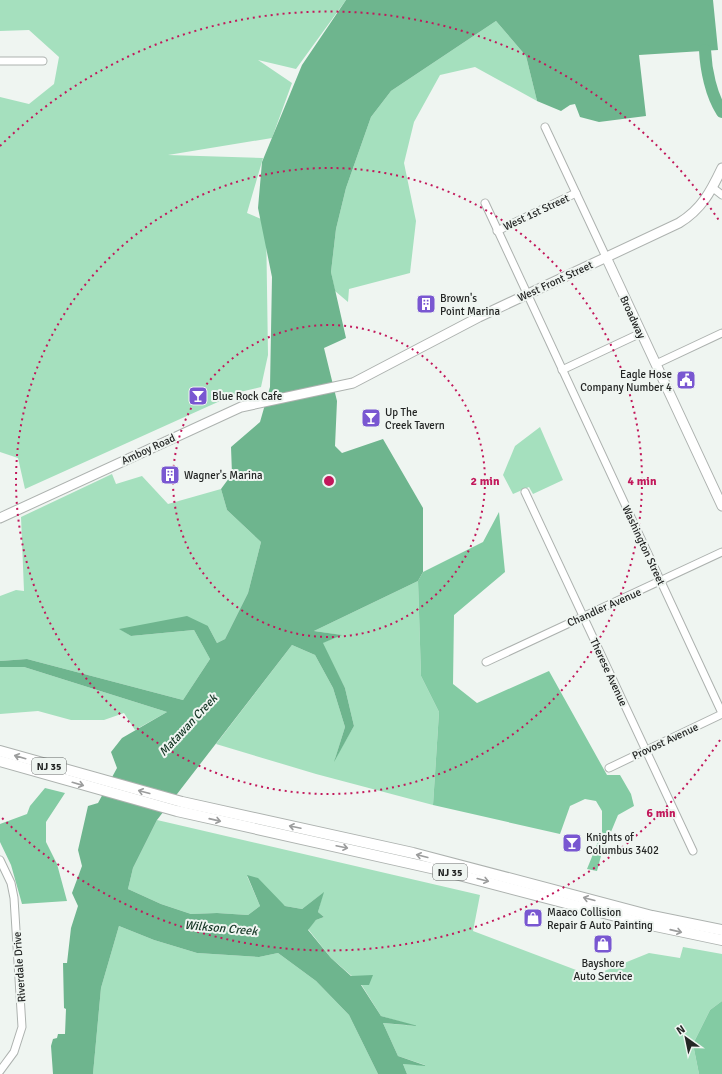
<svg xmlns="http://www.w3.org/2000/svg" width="722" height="1074" font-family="Signika,sans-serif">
	<rect width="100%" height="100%" fill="#eff5f1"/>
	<!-- green -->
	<g fill="#a5e0be">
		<path d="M0 0H346L296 69 258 60 292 83 272 138 168 155 263 158 247 213 266 221 268 355 261 387 240 392 25 489 18 458 0 452V97L29 104 54 84 59 57 29 30 0 31Z"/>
		<path d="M496 21 526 56 537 101 475 67 440 75 414 122 404 163 416 221 410 273 349 289 348 302 335 291 331 272 336 229 346 188 371 117 391 91Z"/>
		<path d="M540 427 563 480 533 494 529 487 513 494 503 475 515 446Z"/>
		<path d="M112 474 116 484 142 476 168 504 221 489 227 510 261 542 248 593 225 639 217 643 208 626 120 629 131 636 194 630 210 659 183 700 27 659 0 661V596L16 590 24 591 21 517Z"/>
		<path d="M418 581 421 676 439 712 433 805 316 774 216 744 292 645 315 655 333 688 345 727 335 759 354 726 345 688 322 643 341 635 314 631Z"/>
		<path d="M0 667H24L167 712 135 730 124 713 104 720H71L38 711 0 714Z"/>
		<path d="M157 820 480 895 473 931 592 976 649 953 680 958 683 947 722 954V1001L710 1010 693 1044 699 1074H407L403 1064 425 1065 398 1056 383 1023 415 1026 381 1016 361 984 331 958 308 929 316 920 324 917 318 912 323 893 302 909 285 906 247 876 260 906 248 915 217 913 191 914 161 904 128 889 133 868Z"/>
		<path d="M119 926 154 940 197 953 259 957 278 953 316 981 349 1015 378 1074H93L101 988Z"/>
	</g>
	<!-- forest -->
	<g fill="#83cba3">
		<path d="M499 512 505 572 454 615 453 684 477 703 549 671 607 775H620L631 794 634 806 618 815 601 856 597 871 587 869 602 832V811L596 801 585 799 570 806 560 834 433 805 439 712 421 676 418 581 423 572 483 542Z"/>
		<path d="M45 788 65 793 46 822V842L57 864 67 901 22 904 11 865 0 842V824L27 814 30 806Z"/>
		<path d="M722 1001V1074H699L693 1044 710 1010Z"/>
	</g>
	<!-- water -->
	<path fill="#6eb58e" d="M346 0H713L718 50 639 55 646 116 599 122 580 117 575 104 570 105 561 111 537 101 526 56 496 21 391 91 371 117 346 188 336 229 331 272 346 338 324 348 337 401 335 446 342 453 383 439 423 508V572L418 581 314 631 342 635 323 643 345 688 354 726 334 762 345 727 333 688 315 655 292 645 157 820 133 868 128 889 161 904 191 914 217 913 248 915 260 906 247 875 258 878 285 906 302 909 324 892 318 912 324 917 316 920 308 930 331 958 351 976 373 975 369 985H361L381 1016 418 1026 383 1023 398 1056 427 1066 403 1064 407 1074H378L349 1015 316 981 278 953 259 957 197 953 154 940 119 926 101 988 93 1074H53L51 1046 53 1039 57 1038 58 1034H65L66 1009 64 1008 63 963H67L71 928 78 906 72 893 82 866 78 850 88 806 98 803 117 768 111 752 122 738 167 712 24 667H0V661L27 659 183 700 210 659 194 630 131 636 119 629 187 616 208 626 217 643 225 639 248 593 261 542 227 510 221 489 232 474 231 447 260 422 270 387 272 277 258 208 262 162 302 65Z"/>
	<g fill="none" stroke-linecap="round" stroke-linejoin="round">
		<!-- river -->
		<path stroke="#6eb58e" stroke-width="12" d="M705 50C706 70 711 95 722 112"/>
		<!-- minor casing -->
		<g stroke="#adb2af" stroke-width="9">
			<g id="minor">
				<path d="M0 61H43"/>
				<path d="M545 127 606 257"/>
				<path d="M713 188 722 195"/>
				<path d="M485 203 722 713"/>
				<path d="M497 231 576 193"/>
				<path d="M656 364 722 333"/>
				<path d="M562 370 641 333"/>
				<path d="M525 492 693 851"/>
				<path d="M486 662 722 552"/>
				<path d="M609 768 722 714"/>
				<path d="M0 860 11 883 14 898 22 1027 14 1052 0 1071"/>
			</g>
		</g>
		<!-- major casing -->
		<g stroke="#adb2af" stroke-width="11">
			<g id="major">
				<path d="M606 257 722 506"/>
				<path d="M0 518 241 407 353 383 479 317 679 223C702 209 711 191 722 168"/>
			</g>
		</g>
		<!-- highway casing -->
		<g stroke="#adb2af" stroke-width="12">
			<g id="highway">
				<path d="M0 751 182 802 413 853 652 916 722 930"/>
				<path d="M0 761 177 811 440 870 646 924 722 940"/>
			</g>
		</g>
		<!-- minor -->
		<use href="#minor" stroke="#fff" stroke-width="7"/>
		<!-- major -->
		<use href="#major" stroke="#fff" stroke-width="9"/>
		<!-- highway -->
		<use href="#highway" stroke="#fff" stroke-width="10"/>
	</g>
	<!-- one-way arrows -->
	<defs><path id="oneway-shaft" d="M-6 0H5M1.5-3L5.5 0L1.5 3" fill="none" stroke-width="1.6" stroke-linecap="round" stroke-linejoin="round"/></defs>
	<g stroke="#9c9d9d">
		<use href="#oneway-shaft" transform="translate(20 757) rotate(-164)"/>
		<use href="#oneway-shaft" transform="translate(78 784) rotate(16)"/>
		<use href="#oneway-shaft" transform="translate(144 792) rotate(-165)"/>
		<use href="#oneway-shaft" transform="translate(215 820) rotate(13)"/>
		<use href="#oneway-shaft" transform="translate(295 827) rotate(-168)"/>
		<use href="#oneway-shaft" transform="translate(342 847) rotate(12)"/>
		<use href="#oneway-shaft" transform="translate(422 856) rotate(-166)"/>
		<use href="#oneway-shaft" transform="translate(483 880) rotate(14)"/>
		<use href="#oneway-shaft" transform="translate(589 899) rotate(-165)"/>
		<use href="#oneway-shaft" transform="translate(676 931) rotate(13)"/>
	</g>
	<!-- distance rings -->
	<g fill="none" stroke="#c2185b" stroke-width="2" stroke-dasharray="2 4">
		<circle cx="329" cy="481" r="156"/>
		<circle cx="329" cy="481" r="313"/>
		<path d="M720 740A469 469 0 0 1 0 816M0 146A469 469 0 0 1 720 222"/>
	</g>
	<!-- icons -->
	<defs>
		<g id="building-square" transform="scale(1)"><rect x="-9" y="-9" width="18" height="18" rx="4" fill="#7957d1" stroke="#eff5f1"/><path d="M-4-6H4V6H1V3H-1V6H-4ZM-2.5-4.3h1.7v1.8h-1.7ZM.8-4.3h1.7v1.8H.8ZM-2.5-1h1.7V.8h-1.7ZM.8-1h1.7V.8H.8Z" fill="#fff"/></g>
		<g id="civic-square" transform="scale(1)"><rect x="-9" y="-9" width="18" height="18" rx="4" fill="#7957d1" stroke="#eff5f1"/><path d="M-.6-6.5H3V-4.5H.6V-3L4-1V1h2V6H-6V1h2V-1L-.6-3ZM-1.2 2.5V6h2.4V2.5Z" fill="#fff"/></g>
		<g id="bar-square" transform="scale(1)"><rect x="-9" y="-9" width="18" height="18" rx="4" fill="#7957d1" stroke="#eff5f1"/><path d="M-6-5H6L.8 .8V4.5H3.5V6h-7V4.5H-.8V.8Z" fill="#fff"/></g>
		<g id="shop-square" transform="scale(1)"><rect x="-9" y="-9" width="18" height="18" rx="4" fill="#7957d1" stroke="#eff5f1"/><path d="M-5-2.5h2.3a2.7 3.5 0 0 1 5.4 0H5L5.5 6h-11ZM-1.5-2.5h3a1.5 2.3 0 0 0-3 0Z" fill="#fff"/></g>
	</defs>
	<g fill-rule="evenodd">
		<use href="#building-square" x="426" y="304"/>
		<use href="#civic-square" x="686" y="380"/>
		<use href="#bar-square" x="198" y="396"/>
		<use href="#bar-square" x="371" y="418"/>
		<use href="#building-square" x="170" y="475"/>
		<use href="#bar-square" x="572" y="843"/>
		<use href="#shop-square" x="533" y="918"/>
		<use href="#shop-square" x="603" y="944"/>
	</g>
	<g text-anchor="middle" stroke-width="4" stroke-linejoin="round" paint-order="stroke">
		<!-- shield labels -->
		<g fill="#eff5f1" stroke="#616462" stroke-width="1">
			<rect x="32" y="758" width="34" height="16" rx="3"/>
			<rect x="433" y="864" width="34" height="16" rx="3"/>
		</g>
		<g font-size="10" font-weight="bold" fill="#242625">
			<text x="49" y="770">NJ 35</text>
			<text x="450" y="876">NJ 35</text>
		</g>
		<!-- street labels -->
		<g font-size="11" fill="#242625" stroke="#eff5f1">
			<text transform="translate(536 212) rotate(-25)" y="4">West 1st Street</text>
			<text transform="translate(555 281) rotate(-25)" y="4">West Front Street</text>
			<text transform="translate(633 317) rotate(65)" y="4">Broadway</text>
			<text transform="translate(148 449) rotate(-25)" y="4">Amboy Road</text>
			<text transform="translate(644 545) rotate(65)" y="4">Washington Street</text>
			<text transform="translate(604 607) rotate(-24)" y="4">Chandler Avenue</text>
			<text transform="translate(609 672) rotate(65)" y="4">Therese Avenue</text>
			<text transform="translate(665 741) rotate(-25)" y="4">Provost Avenue</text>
			<text transform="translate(19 967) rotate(-94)" y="4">Riverdale Drive</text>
		</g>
		<!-- poi labels -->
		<g font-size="11" fill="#242625" stroke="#eff5f1" text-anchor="start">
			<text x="440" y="302">Brown's<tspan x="440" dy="13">Point Marina</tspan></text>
			<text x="672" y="378" text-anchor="end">Eagle Hose<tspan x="672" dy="13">Company Number 4</tspan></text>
			<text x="212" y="400">Blue Rock Cafe</text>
			<text x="385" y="416">Up The<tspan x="385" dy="13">Creek Tavern</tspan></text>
			<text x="184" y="479">Wagner's Marina</text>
			<text x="586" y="841">Knights of<tspan x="586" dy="13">Columbus 3402</tspan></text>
			<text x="547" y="916">Maaco Collision<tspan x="547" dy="13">Repair &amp; Auto Painting</tspan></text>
			<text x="603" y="967" text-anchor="middle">Bayshore<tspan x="603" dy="13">Auto Service</tspan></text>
		</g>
		<!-- water labels -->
		<g font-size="12" font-style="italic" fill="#153625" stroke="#eff5f1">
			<text transform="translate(188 725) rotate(-47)" y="4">Matawan Creek</text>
			<text transform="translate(221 928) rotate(5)" y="4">Wilkson Creek</text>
		</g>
	</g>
	<circle cx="329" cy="481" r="6" fill="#c2185b" stroke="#eff5f1" stroke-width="2"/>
	<g font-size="12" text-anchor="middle" font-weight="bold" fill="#c2185b" stroke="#eff5f1" stroke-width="4" stroke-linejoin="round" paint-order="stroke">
		<text x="485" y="485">2 min</text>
		<text x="642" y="485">4 min</text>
		<text x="661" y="817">6 min</text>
	</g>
	<!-- north arrow -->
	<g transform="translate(686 1038) rotate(327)" stroke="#eff5f1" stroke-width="3" paint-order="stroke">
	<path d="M0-3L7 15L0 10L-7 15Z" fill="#242625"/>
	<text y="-6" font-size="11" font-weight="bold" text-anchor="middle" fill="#242625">N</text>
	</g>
</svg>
